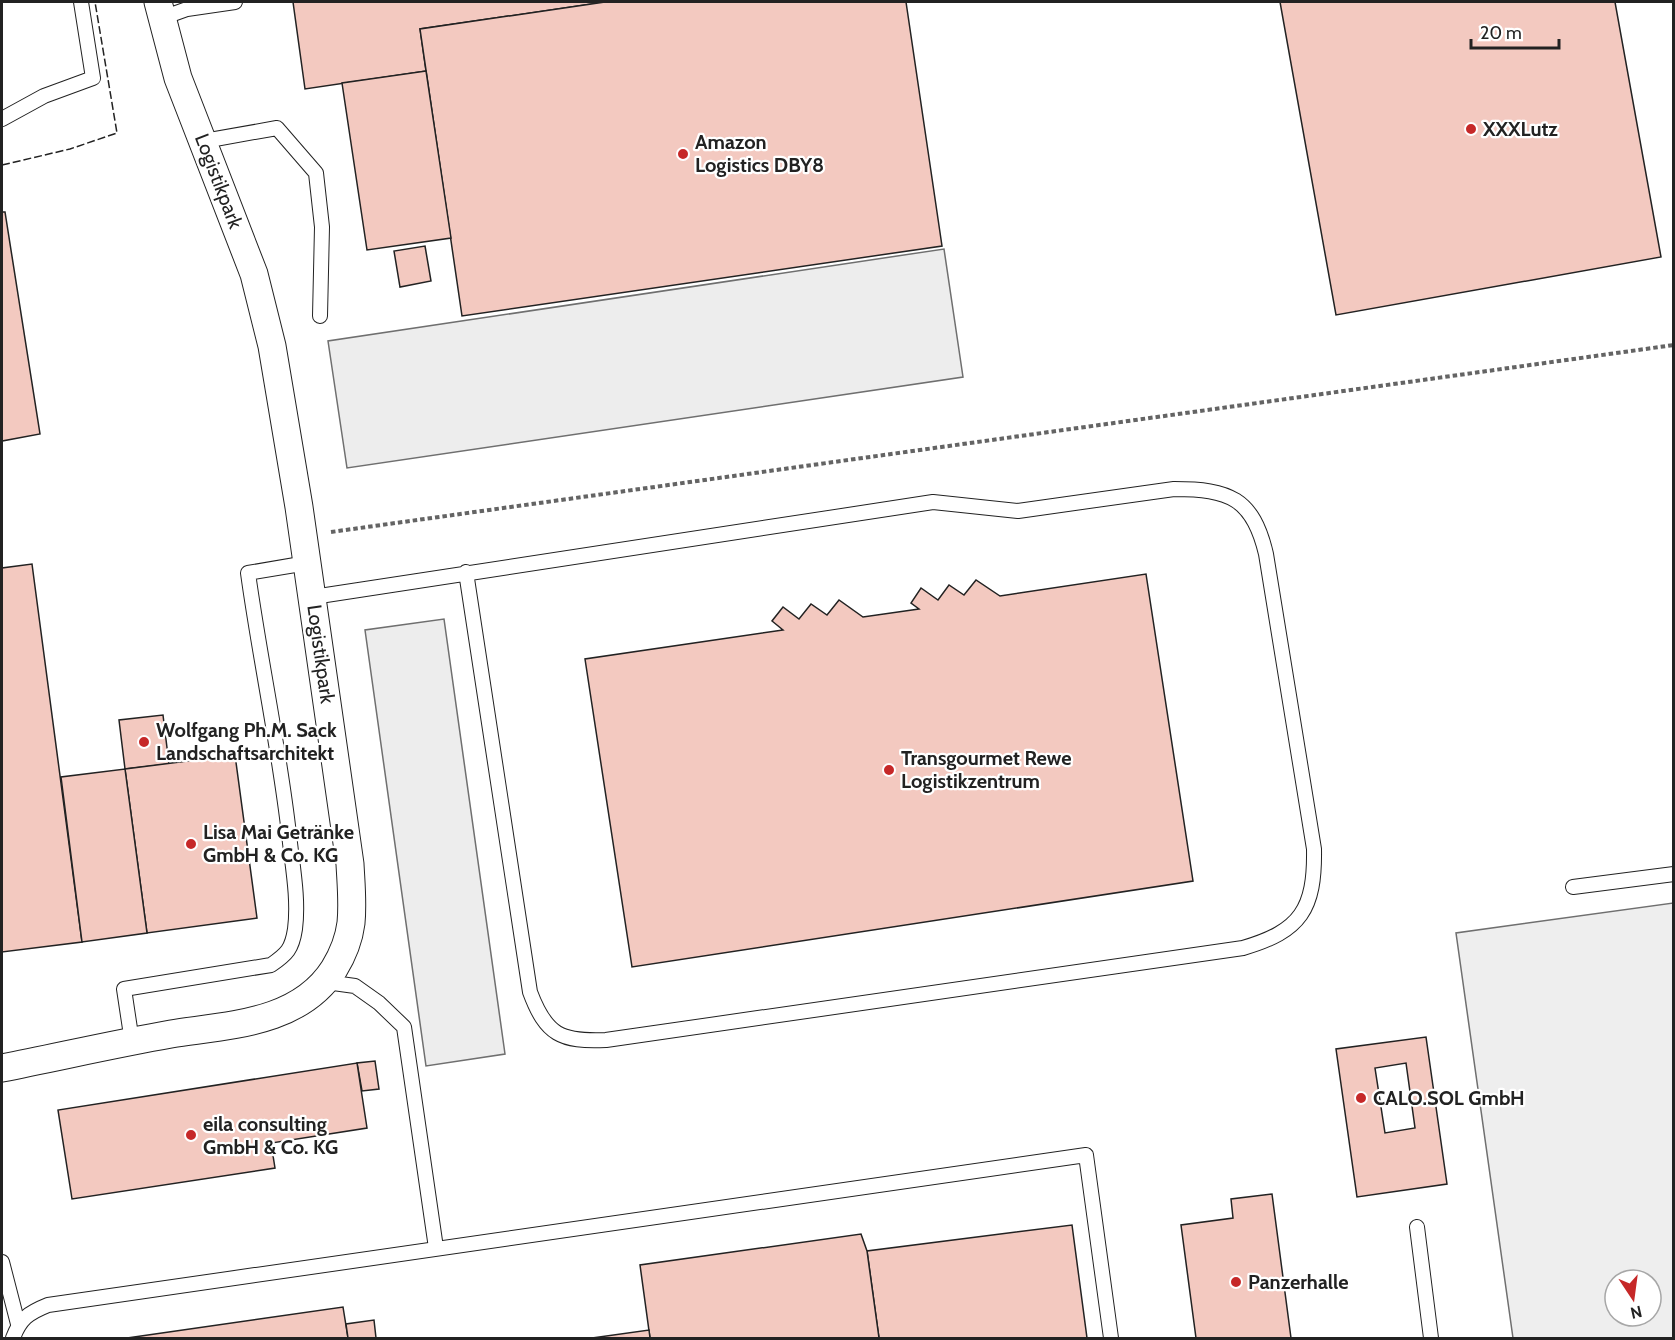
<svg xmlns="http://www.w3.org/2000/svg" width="1675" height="1340" font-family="Cabin,sans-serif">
	<rect width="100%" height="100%" fill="#fff"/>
	<!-- green -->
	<path fill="#eee" stroke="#6f6f6f" stroke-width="1.5" fill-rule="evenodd" d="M1673 903V1338H1513L1456 933ZM1615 1280H1651V1316H1615Z"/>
	<!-- parking -->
	<g fill="#ededed" stroke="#6f6f6f" stroke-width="1.5">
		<path d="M944 249 963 377 347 468 328 341Z"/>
		<path d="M444 619 505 1054 426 1066 365 630Z"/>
	</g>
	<!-- building -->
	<g fill="#f3c9c0" stroke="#222" stroke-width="1.5" fill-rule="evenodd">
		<path d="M293 2H605L420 29 426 71 305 89Z"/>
		<path d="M605 2H906L942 246 462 316 420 29Z"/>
		<path d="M1280 2H1615L1661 257 1336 315Z"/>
		<path d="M426 71 451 238 367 250 342 83Z"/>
		<path d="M2 212H5L40 434 2 441Z"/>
		<path d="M425 246 431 281 400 287 394 251Z"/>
		<path d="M32 564 82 942 2 952V568Z"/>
		<path d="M1146 574 1193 881 632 967 585 659 783 630 772 621 783 607 799 619 811 604 827 615 839 600 863 617 919 609 911 603 921 588 938 600 949 585 964 595 976 580 1000 596Z"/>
		<path d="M163 715 169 764 125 769 119 720Z"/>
		<path d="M235 755 257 918 147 933 125 769Z"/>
		<path d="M125 769 147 933 82 942 61 777Z"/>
		<path d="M1426 1037 1447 1184 1357 1197 1336 1049ZM1406 1063 1415 1128 1385 1133 1375 1068Z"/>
		<path d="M375 1061 379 1089 362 1091 357 1063Z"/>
		<path d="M357 1063 367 1128 271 1143 275 1168 72 1199 58 1110Z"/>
		<path d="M1272 1194 1291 1338H1196L1181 1225 1233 1218 1231 1199Z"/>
		<path d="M1072 1225 1087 1338H879L867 1251Z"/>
		<path d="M861 1234 867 1251 879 1338H650L640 1265Z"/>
		<path d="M343 1307 348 1338H127Z"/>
		<path d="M374 1320 376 1338H348L346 1324Z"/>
		<path d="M649 1330 650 1338H592Z"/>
	</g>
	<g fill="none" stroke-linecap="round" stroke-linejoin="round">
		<!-- service casing -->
		<g stroke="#222" stroke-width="16">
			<g id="service">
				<path d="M162 18 187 9 235 2"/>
				<path d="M2 119 44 96 93 78 81 2"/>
				<path d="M204 141 277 128 316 173 322 227 320 316"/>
				<path d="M313 597 933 502 1018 511 1174 489C1229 489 1253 498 1266 554L1314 849C1315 909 1301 931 1243 948L606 1040C561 1042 546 1035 530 992L466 572"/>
				<path d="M1573 887 1674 874"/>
				<path d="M326 982 355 986 379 1003 404 1027 436 1248"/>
				<path d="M132 1042 124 989 271 965C287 954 292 949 295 929 299 898 292 864 289 834 279 746 260 660 248 573L307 563"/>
				<path d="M1417 1227 1431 1338"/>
				<path d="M2 1262 18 1324"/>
				<path d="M13 1338C20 1319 28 1313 48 1305L1086 1155 1111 1338"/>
			</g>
		</g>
		<!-- minor casing -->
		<g stroke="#222" stroke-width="29">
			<path id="minor" d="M2 1068C58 1057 114 1044 171 1034 228 1025 299 1024 334 969 342 956 349 939 351 923 353 903 351 884 350 864L299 507 272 346 254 274 178 78 158 2"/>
		</g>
		<!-- path -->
		<path stroke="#646464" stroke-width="4" stroke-dasharray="4.5 3" stroke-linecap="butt" d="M331 532 1674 345"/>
		<!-- service -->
		<use href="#service" stroke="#fff" stroke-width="14"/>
		<!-- minor -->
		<use href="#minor" stroke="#fff" stroke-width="27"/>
		<!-- fence -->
		<path stroke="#222" stroke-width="1.5" stroke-dasharray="8 3" stroke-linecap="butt" d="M2 165 70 149 117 133 95 2"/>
	</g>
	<!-- markers -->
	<g fill="#c62828" stroke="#fff" stroke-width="2">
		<circle cx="1471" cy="129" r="6"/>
		<circle cx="683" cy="154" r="6"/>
		<circle cx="144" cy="742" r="6"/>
		<circle cx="889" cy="770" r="6"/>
		<circle cx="191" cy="844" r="6"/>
		<circle cx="1361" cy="1098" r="6"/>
		<circle cx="191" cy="1135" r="6"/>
		<circle cx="1236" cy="1282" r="6"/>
	</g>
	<g text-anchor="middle" stroke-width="4.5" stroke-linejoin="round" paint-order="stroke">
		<!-- poi labels -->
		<g font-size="20" font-weight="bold" fill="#222" stroke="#fff" text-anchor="start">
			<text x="1483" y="136">XXXLutz</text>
			<text x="695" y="149">Amazon<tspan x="695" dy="23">Logistics DBY8</tspan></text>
			<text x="156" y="737">Wolfgang Ph.M. Sack<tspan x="156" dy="23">Landschaftsarchitekt</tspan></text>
			<text x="901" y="765">Transgourmet Rewe<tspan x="901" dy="23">Logistikzentrum</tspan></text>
			<text x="203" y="839">Lisa Mai Getränke<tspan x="203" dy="23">GmbH &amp; Co. KG</tspan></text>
			<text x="1373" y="1105">CALO.SOL GmbH</text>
			<text x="203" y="1131">eila consulting<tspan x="203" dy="23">GmbH &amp; Co. KG</tspan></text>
			<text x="1248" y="1289">Panzerhalle</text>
		</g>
		<!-- street labels -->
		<g font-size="20" fill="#222" stroke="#fff">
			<text transform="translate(219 181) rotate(69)" y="7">Logistikpark</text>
			<text transform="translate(321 654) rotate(82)" y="7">Logistikpark</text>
		</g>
	</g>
	<!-- border -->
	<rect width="1675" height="1340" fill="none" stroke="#222222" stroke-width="6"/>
	<!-- north arrow -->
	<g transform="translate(1633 1298) rotate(167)"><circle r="28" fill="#ffffff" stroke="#a7a7a7" stroke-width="1.5"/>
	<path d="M0-4.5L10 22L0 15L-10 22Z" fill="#c62828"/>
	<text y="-9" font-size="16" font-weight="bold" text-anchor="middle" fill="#222222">N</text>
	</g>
	<!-- scale -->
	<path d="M1471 39v9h88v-9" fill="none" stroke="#222222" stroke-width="3"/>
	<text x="1480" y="39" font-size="18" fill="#222222" stroke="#ffffff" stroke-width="4.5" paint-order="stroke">20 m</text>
</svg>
